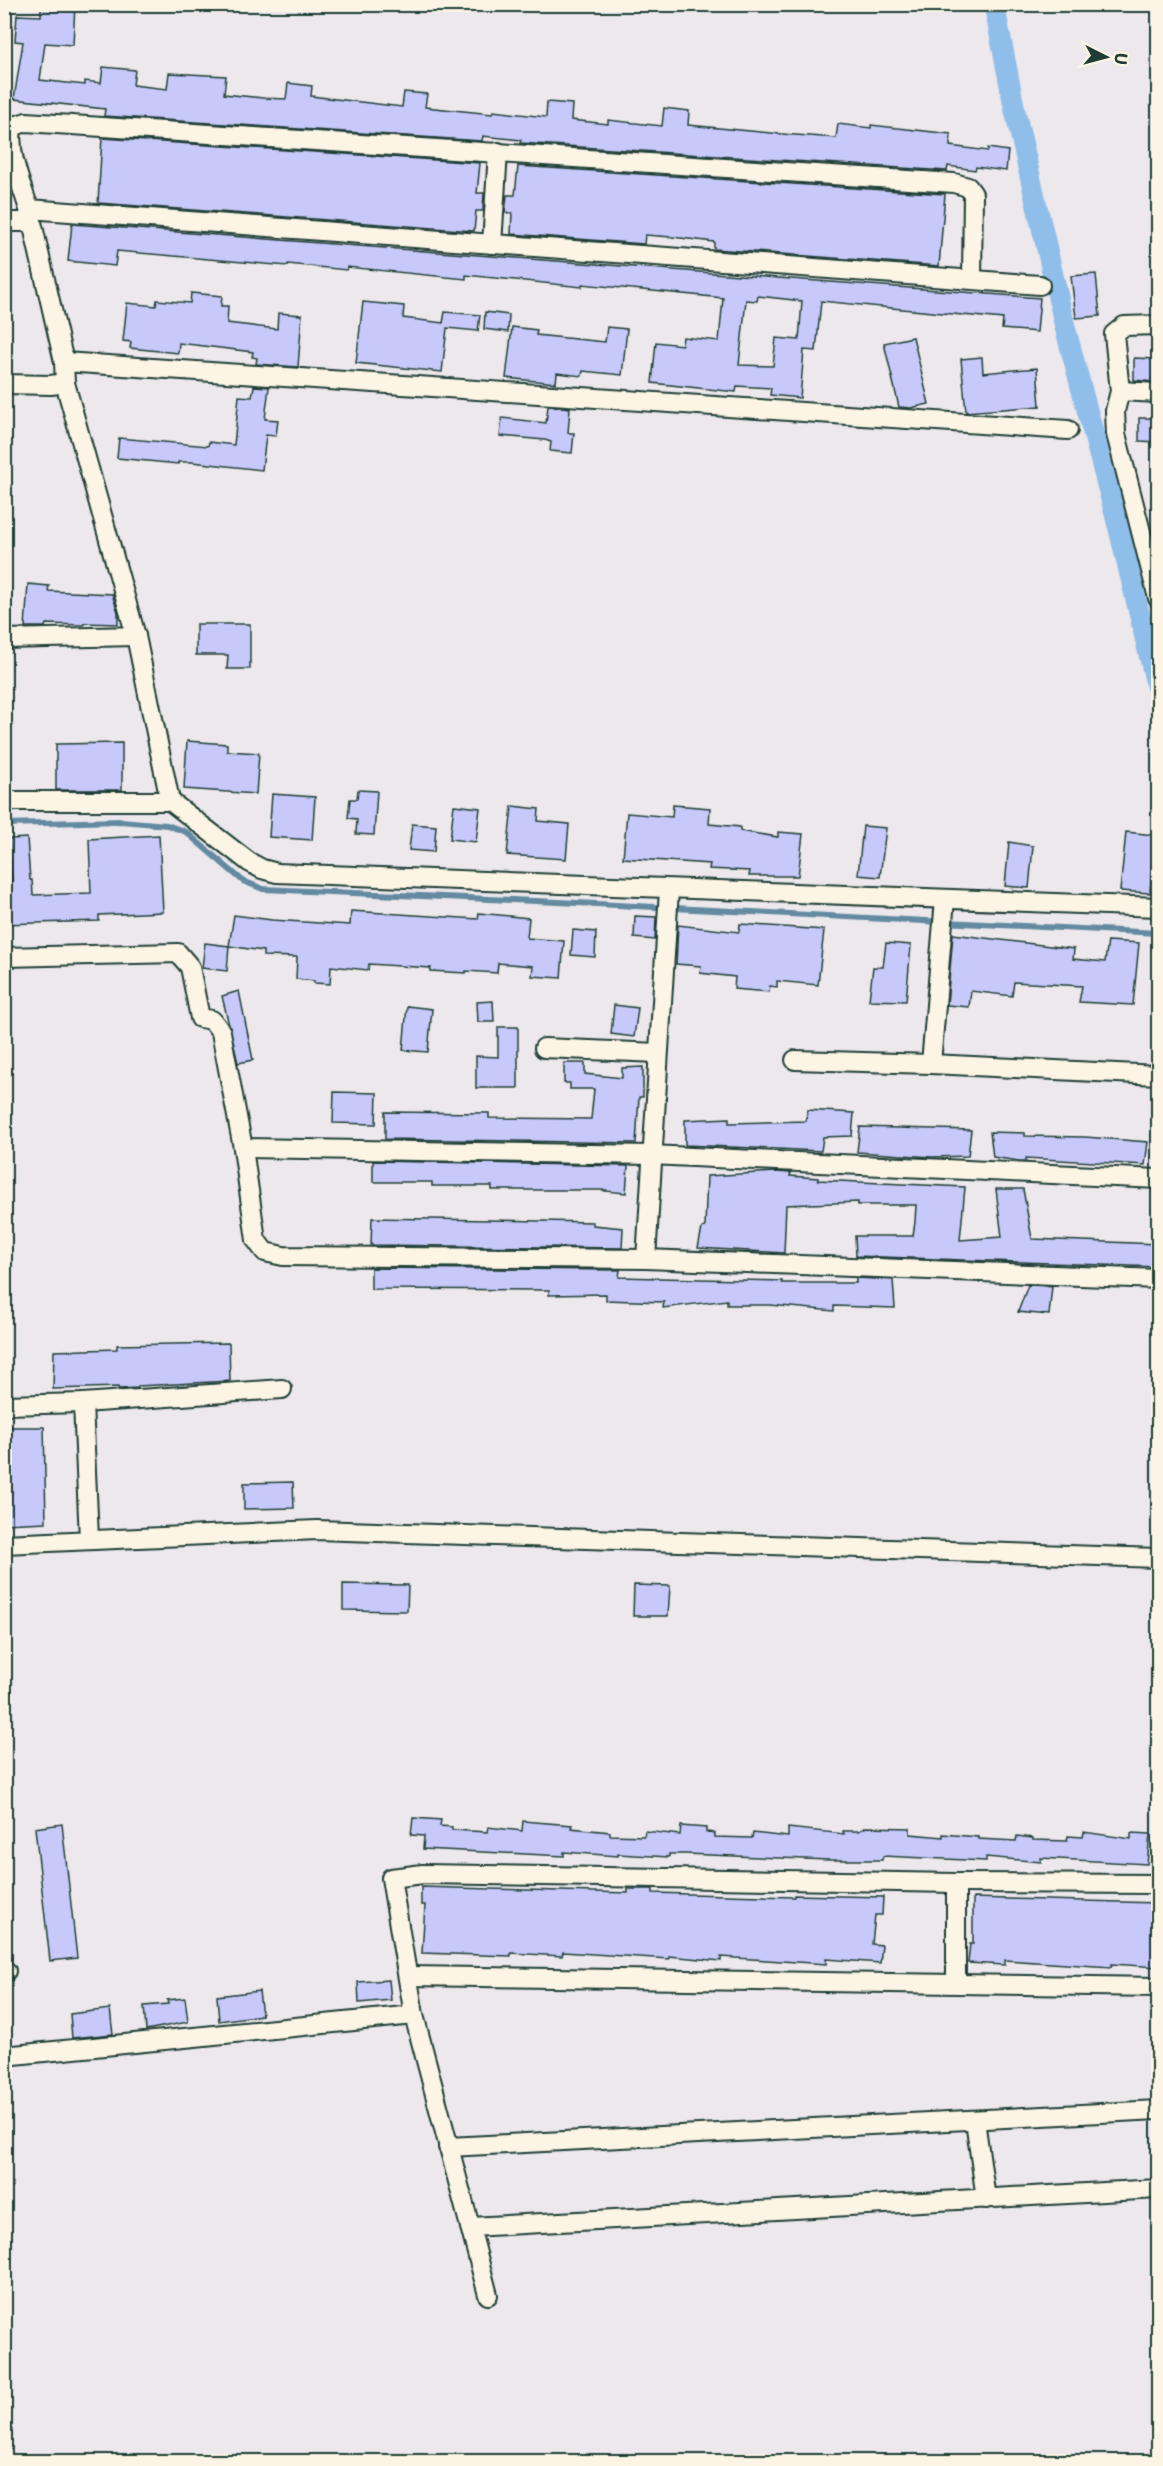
<svg xmlns="http://www.w3.org/2000/svg" width="1163" height="2466" font-family="'Playpen Sans',sans-serif">
	<rect width="100%" height="100%" fill="#ece8ec"/>
	<filter id="ink" filterUnits="userSpaceOnUse"><feTurbulence type="fractalNoise" baseFrequency=".0167" numOctaves="2"/><feDisplacementMap in="SourceGraphic" scale="12" xChannelSelector="R" yChannelSelector="G"/><feConvolveMatrix kernelMatrix="1 2 1 2 8 2 1 2 1" color-interpolation-filters="sRGB"/></filter>
	<g filter="url(#ink)">
		<g fill="none" stroke-linecap="round" stroke-linejoin="round">
			<!-- stream -->
			<path stroke="#638aa1" stroke-width="6" d="M4 824 121 821 167 825 186 832 243 881 263 889 558 902 1158 933"/>
			<!-- canal -->
			<path stroke="#90beea" stroke-width="21" d="M994 4 1015 111 1065 327 1120 533 1158 692"/>
		</g>
		<!-- building -->
		<g fill="#c8c9fb" stroke="#1f3d34" stroke-width="1.5" fill-rule="evenodd">
			<path d="M41 4H75L73 45 45 43 40 80 85 85V81L101 83 103 67 135 70 133 85 167 89 169 73 226 76 224 94 263 98 286 99 288 83 312 86 311 96 402 107 404 92 427 94 425 107 492 114 493 111 546 117 547 102 572 104 571 120 608 124V120L662 126 664 108 689 111 688 125 782 134 836 138 838 124 871 128V125L951 134 950 146 988 151V148L1008 151 1006 171 976 167 975 170 948 166 947 171 520 143 521 140 483 136 482 141 104 116 105 109 14 99 23 42 15 41 17 15 41 16Z"/>
			<path d="M102 138 480 163 477 193H484L483 211H476L474 231 98 203Z"/>
			<path d="M518 166 945 194 939 266 714 249V242L672 237 645 235 644 244 511 234 512 213H505L507 195H515Z"/>
			<path d="M72 224 1040 298 1037 332 1002 329 1003 319 821 301 816 351 804 350 800 398 770 395 771 388 737 386 736 392 652 383 656 342 682 345 683 337 719 341 723 298 582 284V287L466 275V279L347 267V270L288 264V266L117 251 115 266 68 261ZM758 296 802 301 799 340 776 338 773 366 739 365 746 300 757 301Z"/>
			<path d="M1096 274 1100 316 1076 318 1071 276Z"/>
			<path d="M191 293 222 296 221 306H228L227 323 277 329 278 313 302 315 298 367 256 364 257 358 252 357 253 352 179 343 178 353 130 348 131 342 123 341 127 303 156 306 157 300 190 303Z"/>
			<path d="M363 302 404 306 403 318 443 323 445 312 480 315 478 331 447 328 442 372 356 363Z"/>
			<path d="M485 312 509 315 508 332 484 329Z"/>
			<path d="M512 327 537 330 536 335 605 342 607 327 627 329 622 375 583 371 582 376 557 373 556 383 506 378Z"/>
			<path d="M913 337 929 404 911 408 899 407 884 343Z"/>
			<path d="M982 357 983 373 1037 368 1040 406 966 412 961 359Z"/>
			<path d="M1134 358 1155 359 1154 382 1134 380Z"/>
			<path d="M254 386 269 387 265 419 278 420 276 436 266 435 262 470 192 462H178V464L117 458 119 438 208 446 209 442 234 445 239 396 252 397Z"/>
			<path d="M548 406 570 408 568 433H574L572 453 550 451 551 442 545 440 500 436 502 418 546 423Z"/>
			<path d="M1139 418H1158V442L1139 441Z"/>
			<path d="M28 584 49 586 48 591 112 594 118 612V624L84 623V625L46 624 45 627H25Z"/>
			<path d="M196 624H250V669H227L228 655H196Z"/>
			<path d="M187 741 227 744V751L259 753 256 794 184 789Z"/>
			<path d="M122 743V790H56V744Z"/>
			<path d="M358 790 377 791 374 835 356 834 357 819 348 818 350 799H357Z"/>
			<path d="M272 794 315 797 312 840 269 837Z"/>
			<path d="M454 805 480 808 476 842 450 839Z"/>
			<path d="M673 805 710 808 709 824 740 827V831L778 837V832L803 834 798 876H749L750 871 709 869 710 864 623 858 627 813 672 817Z"/>
			<path d="M512 806 539 809 538 821 569 824 566 859 507 855Z"/>
			<path d="M412 824 436 826 434 852 409 850Z"/>
			<path d="M863 826 886 828 880 877 858 875Z"/>
			<path d="M1126 832 1154 835 1150 893 1120 891Z"/>
			<path d="M159 835 163 912 99 915V921L4 924V882L12 881 9 839 27 838 30 880H32L33 895 91 893 89 839Z"/>
			<path d="M1009 842 1033 846 1029 888 1005 886Z"/>
			<path d="M351 911 478 919 479 913 529 918 527 938 564 941 561 978 532 976 533 966 498 963 497 973 466 971V973L430 971 431 968 369 964 368 970 331 966 330 984 314 983V981L296 979 297 957 263 956V951L229 946 234 915 272 920 350 925Z"/>
			<path d="M635 916 656 917 655 940 634 938Z"/>
			<path d="M740 924 824 930 818 985 777 981V987L770 986 769 992 734 989 735 977 700 973 701 966 676 964 678 925 739 932Z"/>
			<path d="M573 930 596 932 595 957 571 955Z"/>
			<path d="M953 934 1074 949 1073 959 1105 962 1108 941 1139 943 1133 1005 1079 1002 1082 986 1014 982 1012 996 971 991 969 1007 947 1005Z"/>
			<path d="M205 943 229 946 227 971 202 968Z"/>
			<path d="M886 943 911 945 906 1001 869 1000 873 967H883Z"/>
			<path d="M239 991 253 1060 238 1063 222 996Z"/>
			<path d="M493 1001 494 1022H478L477 1002Z"/>
			<path d="M614 1005 638 1008 634 1037 611 1034Z"/>
			<path d="M407 1006 432 1009 428 1052 403 1050Z"/>
			<path d="M498 1027H518V1088H476V1056L498 1057Z"/>
			<path d="M564 1063H585V1074L622 1078V1068L643 1067V1097H639L636 1143 385 1139V1112L489 1113V1118L591 1119 594 1089H570V1083H564Z"/>
			<path d="M334 1092 377 1093 376 1124 333 1123Z"/>
			<path d="M807 1110 854 1113 852 1136 823 1137 821 1151 685 1145V1120L729 1118V1123L806 1121Z"/>
			<path d="M860 1127 971 1130 968 1156 932 1157 857 1152Z"/>
			<path d="M990 1132 1025 1133V1136L1085 1137 1148 1142 1145 1165 1026 1158V1161H1019L993 1157Z"/>
			<path d="M373 1161 628 1166 626 1193 605 1191 606 1190H492V1186H432V1182H373Z"/>
			<path d="M776 1172 791 1173 790 1176 818 1178V1180L965 1187 960 1240 1002 1237 996 1189H1023L1032 1239 1158 1244V1267L856 1256 855 1236H913L915 1222 916 1205H858V1202L786 1205 784 1253 698 1248 702 1228 705 1227 707 1176Z"/>
			<path d="M372 1218 593 1222V1225L623 1228 622 1248 371 1245Z"/>
			<path d="M371 1268 620 1270 619 1277 782 1281V1283H856V1278L893 1280 895 1308 834 1306V1311L770 1305H727V1300L663 1308 664 1302 606 1300V1294L549 1295V1290L371 1289Z"/>
			<path d="M1028 1285 1052 1286 1049 1315 1018 1312Z"/>
			<path d="M229 1343 230 1381 138 1386V1388L118 1389V1387L53 1389 54 1351 117 1349V1345Z"/>
			<path d="M4 1427H44L46 1522 4 1524Z"/>
			<path d="M293 1482 294 1508 244 1509V1483Z"/>
			<path d="M343 1584 408 1585 407 1611 343 1610Z"/>
			<path d="M634 1585 670 1586 668 1616H633Z"/>
			<path d="M413 1818 441 1820 440 1826 452 1827V1830L487 1832 488 1827 522 1831 523 1821 572 1825 571 1828 610 1832V1835L644 1836 645 1831 680 1835 681 1826 706 1828V1832L715 1833V1837L752 1838 753 1833 788 1837V1828L844 1834 843 1831H859L866 1827 910 1828V1834L943 1837V1834L978 1837V1839L1016 1841 1017 1836 1033 1838V1840L1067 1841 1068 1836 1083 1837 1084 1832 1131 1839V1833L1150 1834 1147 1864 1041 1858V1862L986 1857V1861L883 1856 882 1860H829L685 1854H669V1857L618 1854V1856L564 1852V1856L423 1849 424 1836 411 1835Z"/>
			<path d="M62 1824 77 1958 50 1961 35 1828Z"/>
			<path d="M421 1887 628 1893V1889H653V1893L794 1897V1895L883 1897 882 1915H875L872 1944 882 1945 880 1963 826 1959V1964L721 1957V1961L669 1956V1959L563 1952 562 1956 511 1953V1956L422 1953 425 1905H421Z"/>
			<path d="M973 1898 1158 1903V1967L1112 1964 1111 1967 1005 1960V1965L968 1963 970 1944H973Z"/>
			<path d="M389 1980 391 2000 359 2003 358 1982Z"/>
			<path d="M259 1991 262 2015 219 2021 217 1996Z"/>
			<path d="M185 1998 188 2022 146 2030 144 2006 168 2004 167 2000Z"/>
			<path d="M110 2009 113 2034 72 2038 70 2014Z"/>
		</g>
		<g fill="none" stroke-linecap="round" stroke-linejoin="round">
			<!-- minor casing -->
			<g stroke="#1f3d34" stroke-width="22">
				<g id="minor">
					<path d="M29 209C21 183 8 155 12 127L26 122 954 183 968 187 973 194 972 279"/>
					<path d="M4 222H32"/>
					<path d="M492 244 498 152"/>
					<path d="M1158 325 1124 326 1114 334 1120 391 1115 411 1116 434 1158 598"/>
					<path d="M64 362 1068 430"/>
					<path d="M4 384 51 385 65 383 64 362 29 209 1040 285"/>
					<path d="M1120 391 1158 393"/>
					<path d="M136 636 170 801"/>
					<path d="M4 639 136 636 65 383"/>
					<path d="M4 801H170L249 862 262 869 277 873 1158 907"/>
					<path d="M4 957 178 953 190 967 200 1018 212 1020 221 1032 243 1148 256 1240 265 1252 283 1256 646 1259 1158 1279"/>
					<path d="M544 1048 658 1053"/>
					<path d="M795 1060 931 1064 1158 1075"/>
					<path d="M931 1064 945 899"/>
					<path d="M243 1148 651 1155 1158 1179"/>
					<path d="M646 1259 669 890"/>
					<path d="M83 1403 89 1539"/>
					<path d="M4 1405 83 1403 282 1389"/>
					<path d="M4 1544 317 1530 1158 1558"/>
					<path d="M956 1883V1983"/>
					<path d="M4 1971H6"/>
					<path d="M408 1976 1158 1987"/>
					<path d="M4 2056 414 2015"/>
					<path d="M975 2120 986 2199"/>
					<path d="M448 2147 1158 2110"/>
					<path d="M470 2227 1158 2189"/>
					<path d="M488 2295 414 2015 391 1878 423 1874 956 1883 1158 1884"/>
				</g>
			</g>
			<!-- minor -->
			<use href="#minor" stroke="#fcf5e5" stroke-width="18"/>
		</g>
	</g>
	<!-- margin -->
	<rect width="1163" height="2466" fill="none" stroke="#fcf5e5" stroke-width="24"/>
	<rect x="12" y="12" width="1139" height="2442" fill="none" stroke="#1f3d34" stroke-width="2" filter="url(#ink)"/>
	<!-- north arrow -->
	<g transform="translate(1106 57) rotate(96)" stroke="#fcf5e5" stroke-width="4.5" paint-order="stroke">
	<path d="M0-4.5L10 22L0 15L-10 22Z" fill="#1f3d34"/>
	<text y="-9" font-size="16" font-weight="bold" text-anchor="middle" fill="#1f3d34">U</text>
	</g>
</svg>
